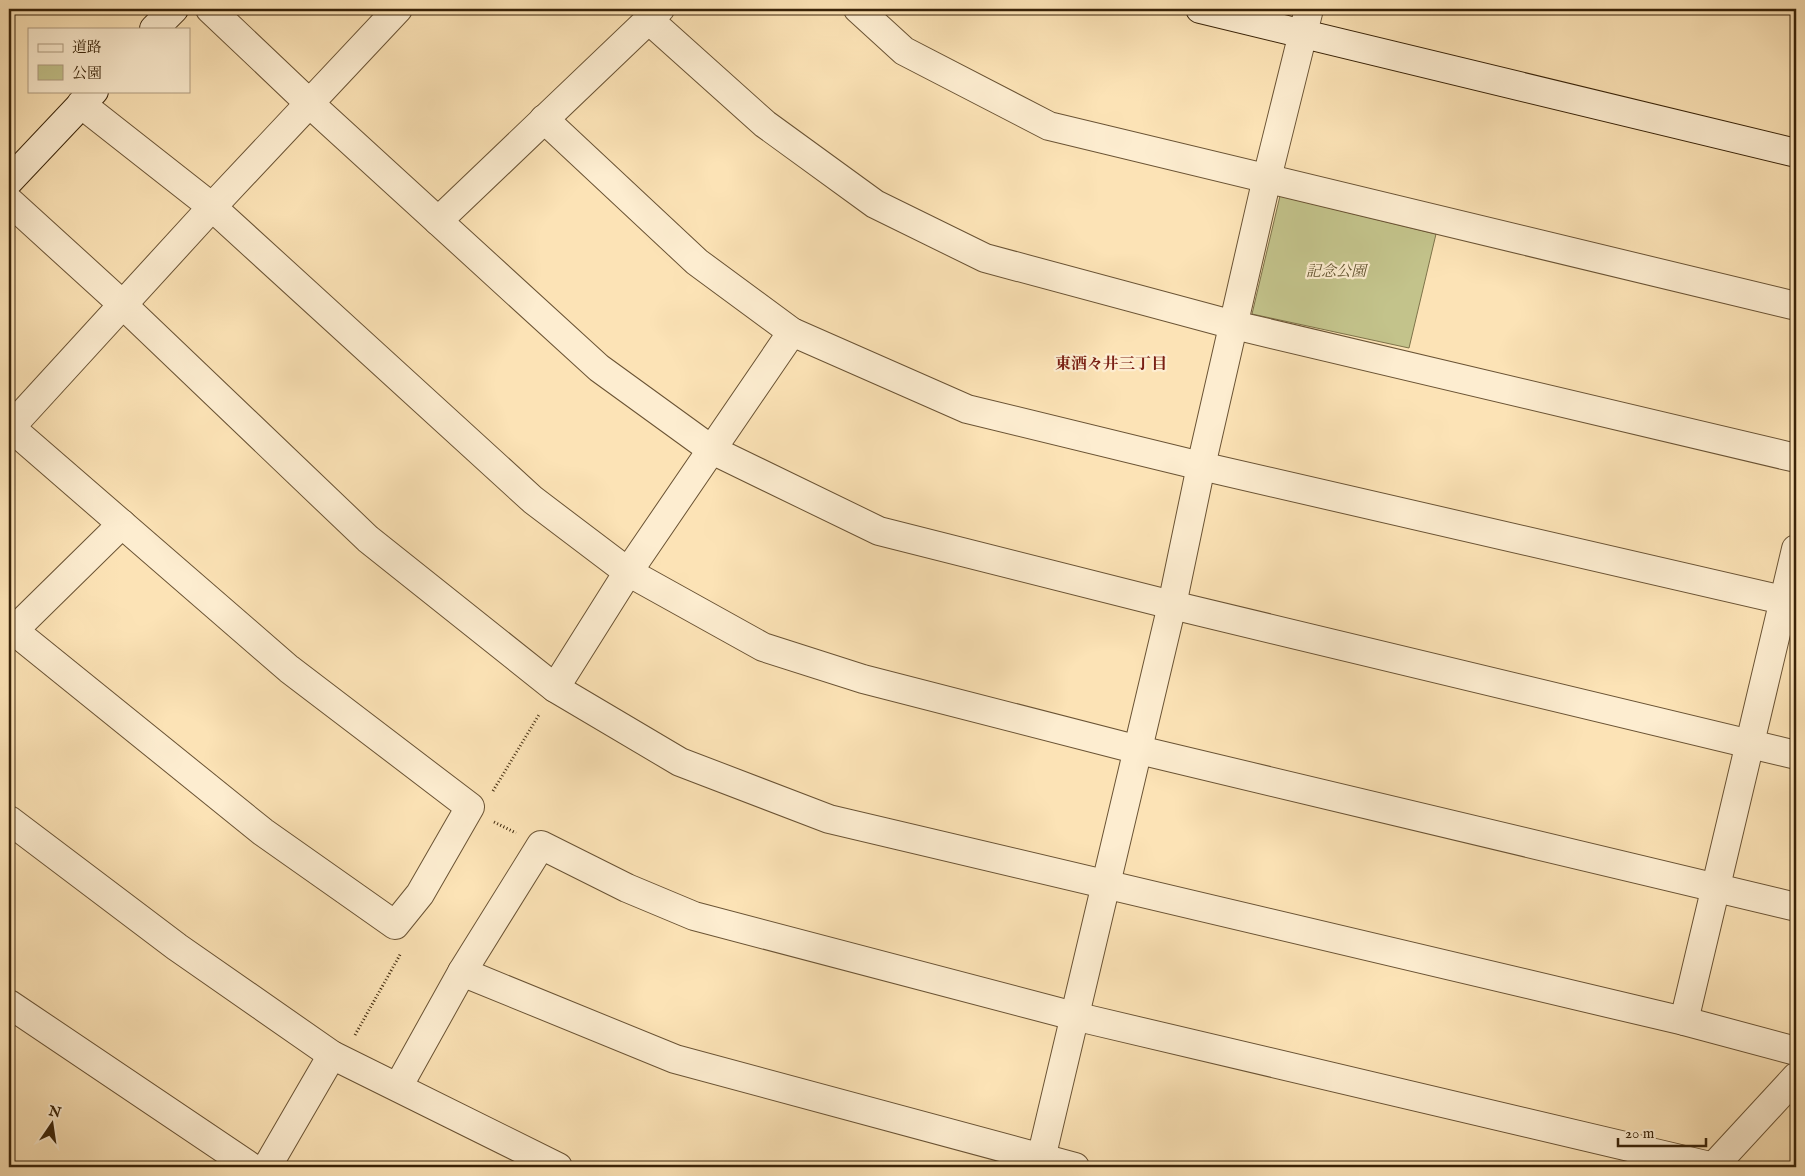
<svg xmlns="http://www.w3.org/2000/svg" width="1805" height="1176" font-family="'IM FELL English','Noto Serif JP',serif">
	<rect width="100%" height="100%" fill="#fce3b6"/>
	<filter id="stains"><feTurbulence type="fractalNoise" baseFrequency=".004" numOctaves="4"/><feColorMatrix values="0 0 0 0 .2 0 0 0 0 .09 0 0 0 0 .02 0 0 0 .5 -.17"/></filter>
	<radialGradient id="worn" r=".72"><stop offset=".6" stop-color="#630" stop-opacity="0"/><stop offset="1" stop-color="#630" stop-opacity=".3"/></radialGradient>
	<!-- green -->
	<path fill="#c3c38b" stroke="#7e734a" d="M1280 196 1436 234 1409 348 1252 314Z"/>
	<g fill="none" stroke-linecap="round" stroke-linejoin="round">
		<!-- street casing -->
		<g stroke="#6a5334" stroke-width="30">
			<g id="street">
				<path d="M210 9 309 103 599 368 712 450 879 531 1172 605 1796 755"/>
				<path d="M858 9 904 51 1049 126 1796 306"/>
				<path d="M649 20 765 124 875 204 985 258 1234 325 1796 458"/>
				<path d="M81 104 212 207 533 500 628 572 763 647 863 679 1139 750 1796 907"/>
				<path d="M544 119 697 262 792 332 967 409 1201 466 1796 603"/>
				<path d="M9 201 122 304 368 539 555 688 680 762 829 819 1684 1021 1796 1051"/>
				<path d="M438 221 660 9"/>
				<path d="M10 427 289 669 470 807 420 894 395 925 263 832 13 630"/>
				<path d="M9 429 212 207 398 9"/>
				<path d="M9 635 122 524"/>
				<path d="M555 688 628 572 792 332"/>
				<path d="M9 820 177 947 332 1055 558 1167"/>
				<path d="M462 972 675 1059 1075 1167"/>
				<path d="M9 1004 251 1167"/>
				<path d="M1684 1021 1796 549"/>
				<path d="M398 1087 462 972 541 845 627 888 694 916 1074 1016 1714 1167"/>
				<path d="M267 1167 332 1055"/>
				<path d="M1039 1167 1172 605 1201 466 1267 178 1309 9"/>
				<path d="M1713 1167 1796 1077"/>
			</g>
		</g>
		<!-- secondary casing -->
		<g stroke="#392308" stroke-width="30">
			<g id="secondary">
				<path d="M1200 9 1796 153"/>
				<path d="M154 29 174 9"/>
				<path d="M9 181 94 91"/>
			</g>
		</g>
		<!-- path -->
		<g stroke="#392308" stroke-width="3" stroke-dasharray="1 2.5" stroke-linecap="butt">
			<path d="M493 791 540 713"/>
			<path d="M494 822 516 833"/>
			<path d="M355 1035 401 953"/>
		</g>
		<!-- street -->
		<use href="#street" stroke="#fdedd0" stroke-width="28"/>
		<!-- secondary -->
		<use href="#secondary" stroke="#fdedd0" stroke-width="28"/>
	</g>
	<g text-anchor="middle" stroke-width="4.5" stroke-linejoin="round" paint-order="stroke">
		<!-- park labels -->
		<g font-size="15" font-style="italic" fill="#62532f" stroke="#fdedd0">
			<text x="1336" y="276">記念公園</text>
		</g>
		<!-- neighbourhood labels -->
		<g font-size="16" font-weight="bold" fill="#7a1f14" stroke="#fdedd0">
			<text x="1111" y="369">東酒々井三丁目</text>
		</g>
	</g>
	<!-- margin -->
	<rect width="1805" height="1176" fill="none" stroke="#fce3b6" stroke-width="30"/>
	<rect x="10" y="10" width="1785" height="1156" fill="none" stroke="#392308" stroke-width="2.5"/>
	<rect x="15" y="15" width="1775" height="1146" fill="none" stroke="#392308"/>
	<!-- legend -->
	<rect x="28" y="28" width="162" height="65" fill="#fdedd0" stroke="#af9c80"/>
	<rect x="38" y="44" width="25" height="8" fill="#fdedd0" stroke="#af9c80"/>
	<text x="72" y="52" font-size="15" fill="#392308">道路</text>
	<rect x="38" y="65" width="25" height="15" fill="#c3c38b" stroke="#af9c80"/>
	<text x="72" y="78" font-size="15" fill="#392308">公園</text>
	<!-- north arrow -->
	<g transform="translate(52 1124) rotate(13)" stroke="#fdedd0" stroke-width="4" paint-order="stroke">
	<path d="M0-4L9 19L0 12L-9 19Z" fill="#392308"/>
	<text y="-8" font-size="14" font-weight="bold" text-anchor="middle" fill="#392308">N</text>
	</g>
	<!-- scale -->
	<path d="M1618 1138v8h88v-8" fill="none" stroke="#392308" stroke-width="2.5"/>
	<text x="1625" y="1138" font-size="15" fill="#392308" stroke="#fdedd0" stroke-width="4" paint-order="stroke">20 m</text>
	<rect width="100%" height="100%" filter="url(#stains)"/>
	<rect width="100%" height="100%" fill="url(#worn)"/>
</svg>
